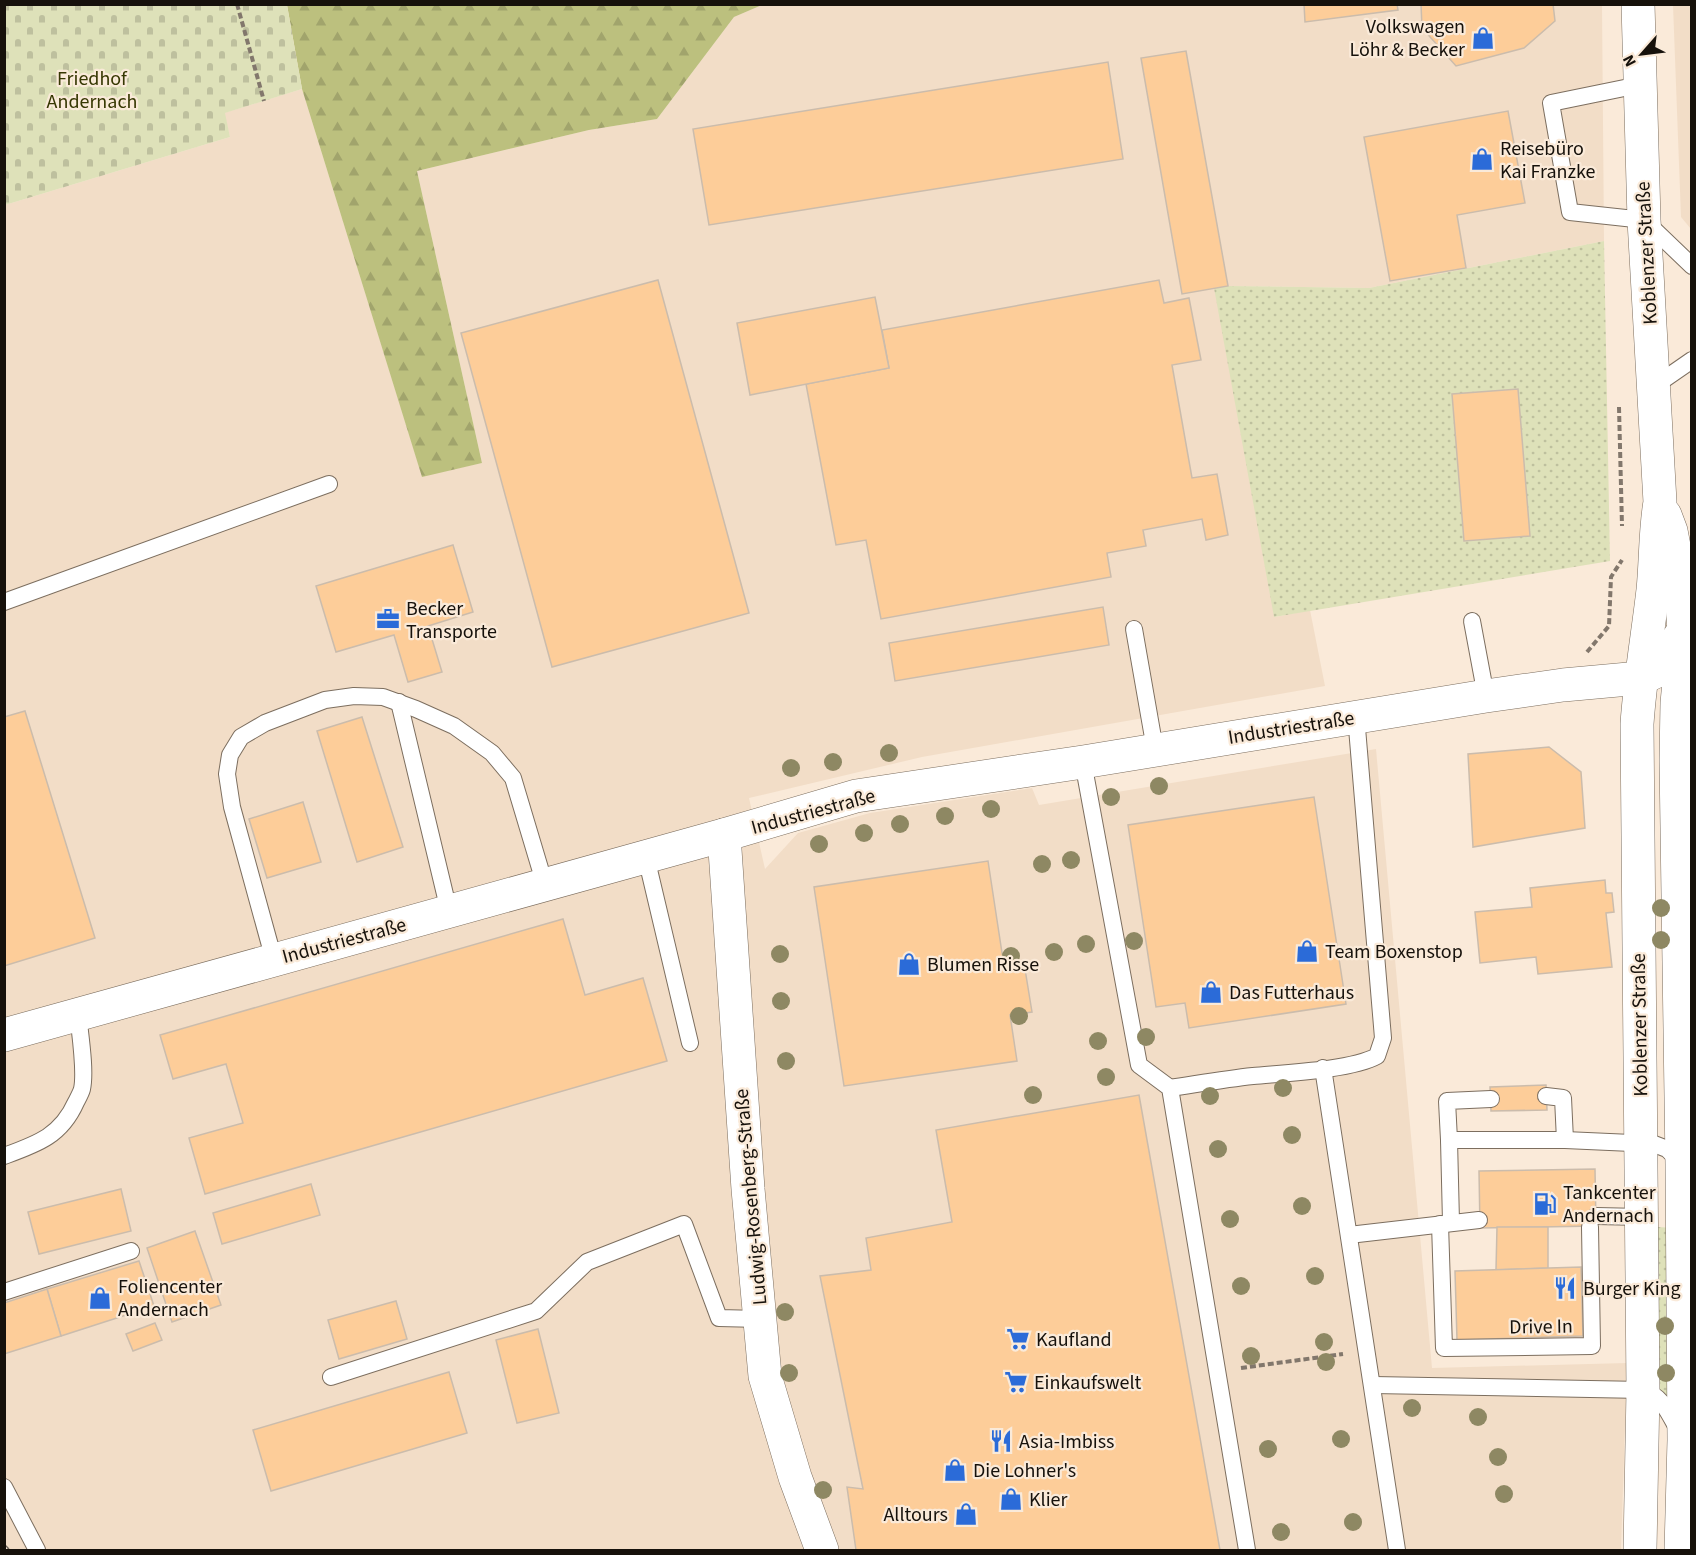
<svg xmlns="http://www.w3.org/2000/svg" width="1696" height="1555" font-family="'Source Sans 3',sans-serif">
	<defs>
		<pattern id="grass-dots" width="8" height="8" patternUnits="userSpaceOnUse" patternTransform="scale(1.5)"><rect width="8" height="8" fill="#dee1b9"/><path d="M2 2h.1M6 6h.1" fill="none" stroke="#bec09e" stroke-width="1.8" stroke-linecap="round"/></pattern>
		<pattern id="forest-firs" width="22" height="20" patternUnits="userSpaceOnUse" patternTransform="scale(1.5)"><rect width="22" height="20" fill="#bcc07e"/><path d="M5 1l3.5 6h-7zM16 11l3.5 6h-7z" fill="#a1a46c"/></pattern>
		<pattern id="cemetery-stones" width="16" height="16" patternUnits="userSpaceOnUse" patternTransform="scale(1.5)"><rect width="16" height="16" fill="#dee1b9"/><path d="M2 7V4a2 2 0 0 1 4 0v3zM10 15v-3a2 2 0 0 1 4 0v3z" fill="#bec09e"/></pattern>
	</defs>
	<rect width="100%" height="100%" fill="#faead9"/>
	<!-- built -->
	<g fill="#f2ddc7">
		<path d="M762 5H1602L1604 241 1369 288 1228 286 1275 617 1310 610 1325 686 922 757 749 798 765 869 798 833 870 813 1032 788 1039 805 1376 749 1432 1368 1627 1363 1621 1550H5V205L230 137 224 113 302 89 422 476 482 463 417 171 589 130 657 119 734 17Z"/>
		<path d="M1673 5H1691V229L1681 217Z"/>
	</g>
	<!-- grass -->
	<g fill="url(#grass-dots)">
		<path d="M1604 241 1610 561 1274 617 1214 288 1228 286 1369 288Z"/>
		<path d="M1658 1227 1673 1228 1672 1409 1657 1388Z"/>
	</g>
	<!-- forest -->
	<path fill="url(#forest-firs)" d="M287 5H762L734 17 657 119 589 130 417 171 482 463 422 477 302 89Z"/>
	<!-- cemetery -->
	<path fill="url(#cemetery-stones)" d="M5 4 287 5 302 89 225 113 230 137 5 205Z"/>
	<!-- building -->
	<g fill="#fdcd99" stroke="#cbbcac" stroke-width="1.5">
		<path d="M1304 4H1397L1398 10 1305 22Z"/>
		<path d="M1421 4H1553L1555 21 1524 48 1456 66 1422 28Z"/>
		<path d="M1186 51 1228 286 1182 294 1141 58Z"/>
		<path d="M1108 62 1123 159 709 225 693 129Z"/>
		<path d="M1508 111 1525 203 1457 215 1466 268 1390 281 1364 137Z"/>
		<path d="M658 280 749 613 552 667 461 333Z"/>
		<path d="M1159 280 1164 303 1189 298 1201 360 1172 365 1192 478 1217 474 1228 535 1206 540 1202 519 1143 530 1146 546 1107 553 1111 577 881 619 866 540 836 545 806 384 889 368 882 330Z"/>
		<path d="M875 297 889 368 750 395 737 323Z"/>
		<path d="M1518 389 1530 536 1464 541 1452 394Z"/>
		<path d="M453 545 473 612 428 626 442 672 408 682 394 635 336 652 316 586Z"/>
		<path d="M1103 607 1109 645 895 681 889 643Z"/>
		<path d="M25 711 95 938 4 966V717Z"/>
		<path d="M362 717 403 847 357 862 317 731Z"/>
		<path d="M1549 747 1581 772 1585 828 1473 847 1468 754Z"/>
		<path d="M1314 797 1346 1004 1189 1028 1185 1003 1156 1007 1128 825Z"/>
		<path d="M303 802 321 862 267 878 249 819Z"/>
		<path d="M988 861 1004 966 1024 963 1032 1012 1010 1015 1017 1061 844 1086 814 887Z"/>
		<path d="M1605 880 1606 893H1612L1614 912 1606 913 1612 967 1538 974 1536 957 1480 963 1475 912 1532 907 1530 888Z"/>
		<path d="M563 919 585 995 643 978 667 1061 205 1194 189 1138 243 1123 226 1064 173 1079 160 1035Z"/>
		<path d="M1546 1085 1547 1110 1491 1111 1490 1087Z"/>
		<path d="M1139 1095 1220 1550H856L847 1487 863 1489 820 1276 871 1270 866 1238 952 1222 936 1130Z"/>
		<path d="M1595 1169 1596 1226 1480 1228 1479 1171Z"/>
		<path d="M311 1184 320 1215 222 1244 213 1213Z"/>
		<path d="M121 1189 131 1231 39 1254 28 1212Z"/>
		<path d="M1497 1227H1548V1268L1496 1270Z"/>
		<path d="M195 1231 221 1305 172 1322 147 1248Z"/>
		<path d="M139 1261 154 1306 61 1336 47 1289Z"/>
		<path d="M1581 1267 1583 1336 1457 1340 1455 1271Z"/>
		<path d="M47 1289 61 1336 4 1354V1303Z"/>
		<path d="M396 1301 407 1339 339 1359 328 1320Z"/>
		<path d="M155 1323 162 1340 133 1351 126 1334Z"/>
		<path d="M538 1329 559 1413 517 1423 496 1340Z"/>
		<path d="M449 1372 467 1433 271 1491 253 1430Z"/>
	</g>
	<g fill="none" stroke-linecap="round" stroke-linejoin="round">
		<!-- service casing -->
		<g stroke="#7c6e5f" stroke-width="18">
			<g id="service">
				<path d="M1639 85 1551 103 1570 212 1644 220 1692 266"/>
				<path d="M1653 387 1692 360"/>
				<path d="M4 602 329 484"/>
				<path d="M1472 621 1486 696"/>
				<path d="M1134 629 1155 749"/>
				<path d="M399 702 449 911"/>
				<path d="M1083 762 1139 1065 1170 1088 1247 1550"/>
				<path d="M646 857 690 1043"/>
				<path d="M274 960 232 807 227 774 230 755 241 737 265 723 325 700 354 696 383 697 416 709 454 726 492 753 513 778 545 885"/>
				<path d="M1323 1068 1397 1550"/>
				<path d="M1170 1088C1197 1084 1225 1079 1253 1076 1285 1073 1352 1070 1377 1056L1383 1038 1356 716"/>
				<path d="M1546 1096 1563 1098 1565 1140"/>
				<path d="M1449 1140 1447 1101 1491 1099"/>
				<path d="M4 1156C37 1144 61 1136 76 1102 78 1098 81 1093 82 1089 86 1071 80 1034 78 1014"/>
				<path d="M1596 1216 1642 1217"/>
				<path d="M1451 1222 1449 1140H1565L1654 1144 1667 1149 1682 1164"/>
				<path d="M1440 1224 1444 1348 1592 1346 1590 1227"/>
				<path d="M1349 1235 1479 1220"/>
				<path d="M4 1292 131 1251"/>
				<path d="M331 1377 536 1311 587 1262 684 1224 719 1318 760 1319"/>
				<path d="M1373 1385 1643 1390C1662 1396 1668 1412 1677 1428"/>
				<path d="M4 1487 37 1550"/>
			</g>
		</g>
		<!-- minor casing -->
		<g stroke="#7c6e5f" stroke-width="34">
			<g id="minor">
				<path d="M724 835 748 1189 765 1376 795 1477 822 1550"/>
				<path d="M4 1035 724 835 856 796 1083 762 1486 696 1563 685 1640 678 1653 673 1661 664 1684 630"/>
			</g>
		</g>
		<!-- tertiary casing -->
		<g stroke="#7c6e5f" stroke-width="34">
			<g id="tertiary">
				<path d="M1638 4 1644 220 1660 502C1655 531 1656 560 1653 590 1648 634 1640 679 1637 724L1643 1390 1640 1550"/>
				<path d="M1665 515 1671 531 1680 577 1684 630 1677 703 1676 760 1682 1164 1684 1440 1681 1550"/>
			</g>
		</g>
		<!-- path -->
		<g stroke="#82776c" stroke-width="4" stroke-dasharray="6 3" stroke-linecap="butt">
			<path d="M237 4 264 101"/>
			<path d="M1619 407 1622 526"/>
			<path d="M1587 652 1609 626 1611 577 1622 560"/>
			<path d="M1241 1368 1343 1354"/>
		</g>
		<!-- service -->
		<use href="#service" stroke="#fff" stroke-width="16"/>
		<!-- minor -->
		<use href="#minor" stroke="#fff" stroke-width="33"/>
		<!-- tertiary -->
		<use href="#tertiary" stroke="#fff" stroke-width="33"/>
		<!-- rail casing -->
		<g stroke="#6a6157" stroke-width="7">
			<path id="rail" d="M4 1548 6 1550"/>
		</g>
		<!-- rail -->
		<use href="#rail" stroke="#faead9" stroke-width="4.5" stroke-dasharray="14" stroke-linecap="butt"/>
	</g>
	<!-- trees -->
	<g fill="#8e8863">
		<circle cx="889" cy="753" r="9"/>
		<circle cx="833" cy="762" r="9"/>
		<circle cx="791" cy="768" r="9"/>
		<circle cx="1159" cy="786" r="9"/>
		<circle cx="1111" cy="797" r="9"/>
		<circle cx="991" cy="809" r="9"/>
		<circle cx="945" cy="816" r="9"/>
		<circle cx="900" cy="824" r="9"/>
		<circle cx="864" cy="833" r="9"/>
		<circle cx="819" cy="844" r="9"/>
		<circle cx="1071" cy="860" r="9"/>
		<circle cx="1042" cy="864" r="9"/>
		<circle cx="1661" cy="908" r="9"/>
		<circle cx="1661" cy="940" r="9"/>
		<circle cx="1134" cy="941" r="9"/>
		<circle cx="1086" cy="944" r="9"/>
		<circle cx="1054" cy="952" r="9"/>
		<circle cx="780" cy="954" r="9"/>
		<circle cx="1011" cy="956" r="9"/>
		<circle cx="781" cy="1001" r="9"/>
		<circle cx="1019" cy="1016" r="9"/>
		<circle cx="1146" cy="1037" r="9"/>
		<circle cx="1098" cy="1041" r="9"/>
		<circle cx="786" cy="1061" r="9"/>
		<circle cx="1106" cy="1077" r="9"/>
		<circle cx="1283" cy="1088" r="9"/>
		<circle cx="1033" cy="1095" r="9"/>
		<circle cx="1210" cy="1096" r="9"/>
		<circle cx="1292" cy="1135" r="9"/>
		<circle cx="1218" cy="1149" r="9"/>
		<circle cx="1302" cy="1206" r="9"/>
		<circle cx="1230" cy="1219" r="9"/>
		<circle cx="1315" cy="1276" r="9"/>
		<circle cx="1241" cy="1286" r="9"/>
		<circle cx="785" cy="1312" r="9"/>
		<circle cx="1665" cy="1326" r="9"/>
		<circle cx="1324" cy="1342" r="9"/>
		<circle cx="1251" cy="1356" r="9"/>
		<circle cx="1326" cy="1362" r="9"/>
		<circle cx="789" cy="1373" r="9"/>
		<circle cx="1666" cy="1373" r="9"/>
		<circle cx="1412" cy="1408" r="9"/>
		<circle cx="1478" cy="1417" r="9"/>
		<circle cx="1341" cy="1439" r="9"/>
		<circle cx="1268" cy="1449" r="9"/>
		<circle cx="1498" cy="1457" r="9"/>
		<circle cx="823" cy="1490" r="9"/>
		<circle cx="1504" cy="1494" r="9"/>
		<circle cx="1353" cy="1522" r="9"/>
		<circle cx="1281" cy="1532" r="9"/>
	</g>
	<!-- icons -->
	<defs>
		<g id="shop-bare" transform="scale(1.8)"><path d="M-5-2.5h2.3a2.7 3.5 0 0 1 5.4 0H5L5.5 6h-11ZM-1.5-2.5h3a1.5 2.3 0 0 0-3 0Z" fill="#2b6bd8" stroke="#faead9" stroke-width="2.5" paint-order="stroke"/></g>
		<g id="office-bare" transform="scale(1.8)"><path d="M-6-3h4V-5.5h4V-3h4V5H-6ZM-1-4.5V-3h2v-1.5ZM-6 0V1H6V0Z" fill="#2b6bd8" stroke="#faead9" stroke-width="2.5" paint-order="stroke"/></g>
		<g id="fuel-bare" transform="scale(1.8)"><path d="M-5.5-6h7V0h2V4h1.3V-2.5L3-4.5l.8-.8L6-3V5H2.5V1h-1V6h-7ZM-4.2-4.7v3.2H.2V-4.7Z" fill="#2b6bd8" stroke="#faead9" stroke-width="2.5" paint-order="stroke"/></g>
		<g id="restaurant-bare" transform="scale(1.8)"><path d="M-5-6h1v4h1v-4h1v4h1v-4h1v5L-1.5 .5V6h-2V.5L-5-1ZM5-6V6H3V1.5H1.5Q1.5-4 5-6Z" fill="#2b6bd8" stroke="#faead9" stroke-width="2.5" paint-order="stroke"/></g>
		<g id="supermarket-bare" transform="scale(1.8)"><path d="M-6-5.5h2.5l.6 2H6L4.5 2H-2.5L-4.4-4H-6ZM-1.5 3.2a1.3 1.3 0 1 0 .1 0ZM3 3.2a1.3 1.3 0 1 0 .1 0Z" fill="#2b6bd8" stroke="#faead9" stroke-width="2.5" paint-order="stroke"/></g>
	</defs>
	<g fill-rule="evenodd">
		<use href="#shop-bare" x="1483" y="38"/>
		<use href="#shop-bare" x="1482" y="159"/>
		<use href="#office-bare" x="388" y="619"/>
		<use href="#shop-bare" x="1307" y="951"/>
		<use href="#shop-bare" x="909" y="964"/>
		<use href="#shop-bare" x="1211" y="992"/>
		<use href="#fuel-bare" x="1545" y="1204"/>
		<use href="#restaurant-bare" x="1565" y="1288"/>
		<use href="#shop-bare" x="100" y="1298"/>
		<use href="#supermarket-bare" x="1018" y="1339"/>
		<use href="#supermarket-bare" x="1016" y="1382"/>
		<use href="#restaurant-bare" x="1001" y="1441"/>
		<use href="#shop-bare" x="955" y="1470"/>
		<use href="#shop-bare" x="1011" y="1499"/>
		<use href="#shop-bare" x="966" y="1514"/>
	</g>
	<g text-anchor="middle" stroke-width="4.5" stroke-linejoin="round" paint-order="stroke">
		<!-- poi labels -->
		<g font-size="20" fill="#16110b" stroke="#faead9" text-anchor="start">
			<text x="1465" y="33" text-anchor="end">Volkswagen<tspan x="1465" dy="23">Löhr &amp; Becker</tspan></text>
			<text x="1500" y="155">Reisebüro<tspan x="1500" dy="23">Kai Franzke</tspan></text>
			<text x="406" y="615">Becker<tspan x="406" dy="23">Transporte</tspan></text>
			<text x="1325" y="958">Team Boxenstop</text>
			<text x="927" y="971">Blumen Risse</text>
			<text x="1229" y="999">Das Futterhaus</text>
			<text x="1563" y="1199">Tankcenter<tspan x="1563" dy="23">Andernach</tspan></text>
			<text x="118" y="1293">Foliencenter<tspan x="118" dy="23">Andernach</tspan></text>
			<text x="1583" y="1295">Burger King</text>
			<text x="1036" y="1346">Kaufland</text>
			<text x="1034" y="1389">Einkaufswelt</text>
			<text x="1019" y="1448">Asia-Imbiss</text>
			<text x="973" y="1477">Die Lohner's</text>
			<text x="1029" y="1506">Klier</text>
			<text x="948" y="1521" text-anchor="end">Alltours</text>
		</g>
		<!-- park labels -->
		<g font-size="20" fill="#363702" stroke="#faead9">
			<text x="92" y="85">Friedhof<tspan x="92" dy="23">Andernach</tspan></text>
		</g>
		<!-- street labels -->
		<g font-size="20" fill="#16110b" stroke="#faead9">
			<text transform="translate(1646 253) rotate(-93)" y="7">Koblenzer Straße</text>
			<text transform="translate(1291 727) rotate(-9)" y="7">Industriestraße</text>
			<text transform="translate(813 811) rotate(-15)" y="7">Industriestraße</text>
			<text transform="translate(344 940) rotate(-15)" y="7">Industriestraße</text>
			<text transform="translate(1639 1025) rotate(-91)" y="7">Koblenzer Straße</text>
			<text transform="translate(750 1197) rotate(-95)" y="7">Ludwig-Rosenberg-Straße</text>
			<text transform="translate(1541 1326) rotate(-1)" y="7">Drive In</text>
		</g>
	</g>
	<!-- border -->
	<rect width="1696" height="1555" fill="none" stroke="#16110b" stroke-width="12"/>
	<!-- north arrow -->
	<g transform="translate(1642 54) rotate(242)" stroke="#faead9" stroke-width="4.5" paint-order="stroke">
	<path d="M0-4.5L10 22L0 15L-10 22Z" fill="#16110b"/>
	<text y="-9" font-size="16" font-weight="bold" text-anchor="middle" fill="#16110b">N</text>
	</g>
</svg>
